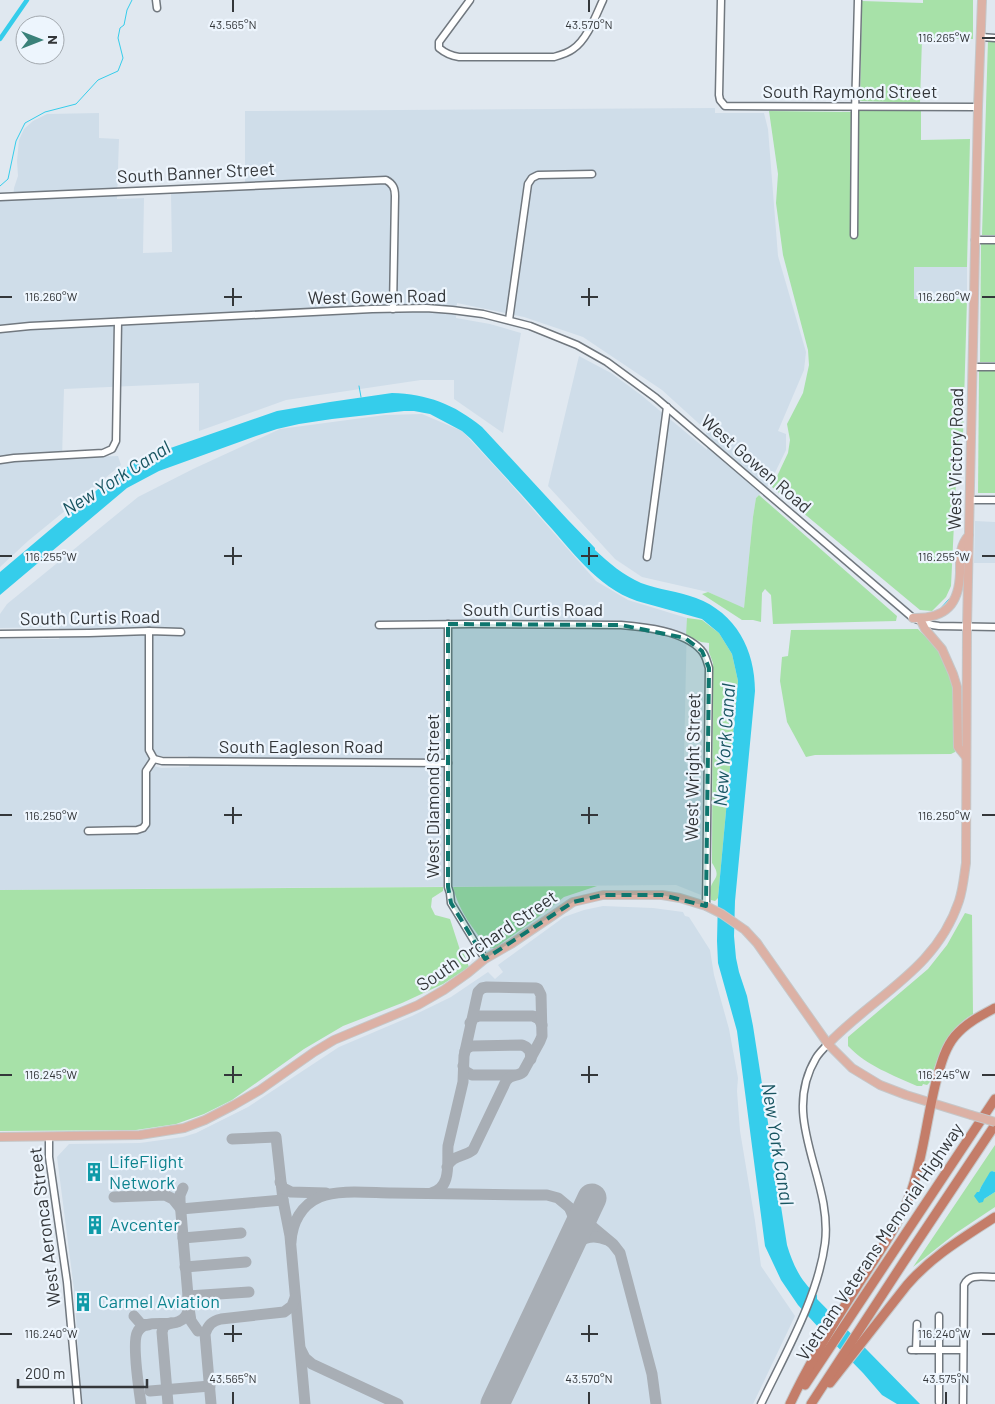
<svg xmlns="http://www.w3.org/2000/svg" width="995" height="1404" font-family="Barlow,sans-serif">
	<rect width="100%" height="100%" fill="#e0e8f0"/>
	<!-- built -->
	<g fill="#cfdde9" fill-rule="evenodd">
		<path d="M715 108V113H764L768 129 778 256 806 352 804 370 778 431 786 434V450L769 485 756 498 753 517 744 609 708 592 642 577 615 559 548 486 579 356 611 373 641 395 707 450 706 430 662 390 583 337 524 317 457 303 456 318 490 324 521 333 503 433 454 399V380H421L286 400 199 431V383L64 389 62 458 118 456 121 465 28 541 0 567V200L13 199 14 188 18 176 17 161 19 140 24 129 33 121 47 114 99 113V138L119 139 117 199 144 198 143 253 172 252 171 193 245 188V111Z"/>
		<path d="M914 267H967V299L914 300Z"/>
		<path d="M422 414 462 431 500 472 596 581 628 600 687 618 684 760 702 788 701 895 676 885 0 890V639H59V627L0 628V614L7 604 138 497 193 469 280 429 385 415ZM160 756H188L189 767 161 768 154 766 147 762Z"/>
		<path d="M975 521 995 522V563H974Z"/>
		<path d="M603 906 653 908 683 912 685 916 689 917 710 950 714 975 729 1029 738 1078 737 1091 740 1131 755 1221 761 1266 795 1316 753 1404H82L74 1289 57 1157 69 1144 140 1143 183 1137 196 1133 248 1107 339 1047 412 1016 451 997 488 972 495 979 503 972 498 965 564 917 584 910Z"/>
	</g>
	<!-- green -->
	<g fill="#a7e1a8">
		<path d="M923 0H973V39L922 38 920 103 860 101 862 1 923 3Z"/>
		<path d="M988 40H995V235H982Z"/>
		<path d="M769 111 851 112 850 191 851 237H856L858 111H921V140L970 139 967 267H914V299H967L963 436 958 441 951 586 946 597 932 611 920 610 772 487 788 453 790 440 787 424 803 393 809 365 808 350 783 255 776 203 778 174Z"/>
		<path d="M981 243H995V362H980Z"/>
		<path d="M979 370H995V493H978Z"/>
		<path d="M759 495 897 616 896 621 773 624 771 595 765 589 762 593 761 622 753 620H742L702 594 708 592 744 608 753 517 756 498Z"/>
		<path d="M687 618 702 620 719 633 732 654 738 681 718 898 715 901 711 900C711 897 710 894 710 891 711 878 723 879 712 863L713 663 709 652V643L701 642 686 635Z"/>
		<path d="M918 629C925 637 936 645 942 654 959 684 955 720 955 752L951 754 815 755 806 757 787 722 780 681 782 657 788 656 791 630Z"/>
		<path d="M597 886 564 897 537 918 495 948H488C473 928 459 912 453 887Z"/>
		<path d="M443 887V891L432 898 431 907 435 915 450 919 460 950 464 954 469 967 443 984 402 1003 343 1026 304 1049 232 1100 204 1114 176 1124 136 1130 0 1131V890Z"/>
		<path d="M965 913 972 915 973 1014C947 1029 938 1055 930 1082L927 1085 923 1084 922 1086H917C893 1075 867 1066 848 1046V1037L928 969 947 945Z"/>
		<path d="M995 1145V1172L992 1171 981 1187 979 1192 984 1199 995 1192V1207L956 1233 913 1267Z"/>
	</g>
	<!-- water -->
	<g fill="#35cdeb">
		<path d="M392 393C427 394 454 404 482 427L568 520 595 548V550C609 563 623 575 641 583 659 590 678 591 696 598 736 613 755 650 755 691L735 901 734 936 736 958 739 972 747 996 753 1026 787 1245C793 1265 801 1282 817 1295V1299L920 1404H897L882 1395 863 1373 819 1328 798 1305 781 1280 765 1246 737 1031 718 963 717 941 718 898 738 681 732 654 719 633 702 619 637 601C596 587 571 549 543 519 520 492 495 466 471 439L462 431 430 414 414 411H404L332 419 299 424 277 429 256 436 159 471 127 488 0 595V572L110 479 130 465 159 452 277 411 330 402Z"/>
		<path d="M992 1171 995 1172V1192L984 1199 983 1202 979 1203 974 1196 977 1192H979L981 1187 990 1172Z"/>
	</g>
	<g fill="none" stroke-linecap="round" stroke-linejoin="round">
		<!-- stream -->
		<g stroke="#35cdeb" stroke-width="1">
			<path d="M0 186 8 179 16 141 25 123 45 112 76 104 98 80 118 71 123 58 118 38 120 28 124 25 127 10 132 0"/>
			<path d="M359 386 361 397"/>
			<path d="M941 608 949 599"/>
		</g>
		<!-- canal -->
		<path stroke="#35cdeb" stroke-width="4.5" d="M0 39 27 0"/>
		<!-- taxiway -->
		<g stroke="#a8aeb5" stroke-width="11">
			<path d="M470 1023 474 1018 479 1016H533L539 1019 542 1025"/>
			<path d="M465 1051 467 1048 472 1046 522 1045 526 1047 530 1051 531 1059"/>
			<path d="M463 1066 465 1071 472 1075H514"/>
			<path d="M232 1139 276 1137 283 1200"/>
			<path d="M280 1182 283 1188 291 1192 326 1193"/>
			<path d="M183 1188 180 1195V1201L189 1308 191 1321 198 1331"/>
			<path d="M431 1193C452 1188 447 1163 448 1146L463 1082 464 1056 478 992 482 988 487 987 536 988 538 989 541 995 542 1036 540 1041 523 1072C517 1077 510 1074 506 1081L473 1150C464 1157 452 1155 447 1167"/>
			<path d="M114 1197 165 1195 173 1199 181 1209 283 1200 290 1236 305 1404"/>
			<path d="M570 1209 575 1221 573 1239"/>
			<path d="M183 1238 241 1233"/>
			<path d="M291 1242C292 1223 301 1205 320 1197 338 1189 372 1193 392 1193 439 1194 486 1194 533 1195H547L558 1198 613 1244 620 1253 652 1374 656 1404"/>
			<path d="M568 1250C580 1239 591 1233 607 1240"/>
			<path d="M185 1267 246 1262"/>
			<path d="M188 1296 249 1292"/>
			<path d="M134 1316 141 1324 148 1325"/>
			<path d="M301 1350 305 1358 312 1364 398 1404"/>
			<path d="M150 1391 210 1386"/>
			<path d="M141 1404C139 1390 132 1344 137 1333 146 1312 183 1337 189 1308"/>
			<path d="M168 1404 162 1332 164 1326 171 1323"/>
			<path d="M211 1404 205 1334C208 1325 212 1321 221 1319L284 1312 292 1306 295 1298"/>
		</g>
		<!-- runway -->
		<path stroke="#a8aeb5" stroke-width="29" d="M495 1404 592 1198"/>
		<!-- minor casing -->
		<g stroke="#71787f" stroke-width="9">
			<g id="minor">
				<path d="M156 0 157 8"/>
				<path d="M470 0 439 42V48C445 53 451 56 459 57H554C561 55 568 53 573 49 587 40 596 15 603 0"/>
				<path d="M721 0 719 95 720 100 725 106 978 107"/>
				<path d="M981 37 995 38"/>
				<path d="M0 197 386 180C393 184 395 188 395 196L393 309"/>
				<path d="M854 235 855 112 858 0"/>
				<path d="M975 240H995"/>
				<path d="M509 320 528 184 532 178 538 175 592 174"/>
				<path d="M0 329 30 326 71 324 372 309 426 308 452 310 483 314 530 326 577 345 607 362 656 398 913 618 932 625 939 626 995 627"/>
				<path d="M973 367H995"/>
				<path d="M0 460 14 458 103 453 112 449 116 441 118 322"/>
				<path d="M970 500H995"/>
				<path d="M647 557 667 407"/>
				<path d="M448 624V887L450 893 451 903 485 959"/>
				<path d="M379 625 472 624 621 625C645 627 684 631 701 650 706 655 707 662 709 668L706 906"/>
				<path d="M149 631V750L154 759"/>
				<path d="M0 634 89 633 149 631 181 632"/>
				<path d="M154 759 162 761 448 763"/>
				<path d="M88 831 137 830 143 828 146 824V771L154 759"/>
				<path d="M49 1137V1157L67 1282 78 1404"/>
				<path d="M939 1316V1402"/>
				<path d="M911 1350H963"/>
				<path d="M916 1350 917 1324"/>
				<path d="M761 1404C785 1354 818 1297 825 1243 833 1178 779 1120 816 1058 819 1053 824 1048 828 1044"/>
				<path d="M963 1404 964 1285C969 1273 984 1277 995 1277"/>
			</g>
		</g>
		<!-- major casing -->
		<g stroke="#c6c7c8" stroke-width="10">
			<g id="major">
				<path d="M913 618C946 619 959 604 960 573 960 558 959 546 969 535"/>
				<path d="M921 621 925 629 942 649 953 674 957 687 958 747 966 757"/>
				<path d="M828 1044C875 995 936 970 959 901 963 889 964 876 966 863L967 627 978 107 982 0"/>
				<path d="M0 1137 140 1135 184 1128 205 1120 234 1105 260 1090 314 1052 334 1040 418 1005 444 990 468 973 485 959 511 944 573 902 603 895H662L680 898 706 906 722 914 745 930 757 943 828 1044 852 1068 880 1085 906 1095 971 1115"/>
			</g>
		</g>
		<!-- highway casing -->
		<g stroke="#c6c7c8" stroke-width="11">
			<g id="highway">
				<path d="M830 1383 907 1285C932 1256 963 1238 995 1217"/>
				<path d="M805 1385 995 1099"/>
				<path d="M790 1404C809 1363 833 1324 858 1285 877 1255 900 1224 912 1189 924 1153 927 1115 937 1078 941 1064 945 1048 955 1036 966 1023 980 1016 995 1008"/>
				<path d="M811 1404 903 1263 995 1125"/>
			</g>
		</g>
		<!-- minor -->
		<use href="#minor" stroke="#fff" stroke-width="6"/>
		<!-- major -->
		<use href="#major" stroke="#dcb1a5" stroke-width="8"/>
		<!-- highway -->
		<use href="#highway" stroke="#c47d69" stroke-width="9"/>
		<!-- major-bridge casing -->
		<g stroke="#c6c7c8" stroke-width="10" stroke-linecap="butt">
			<path id="major-bridge" d="M971 1115 995 1122"/>
		</g>
		<!-- major-bridge -->
		<use href="#major-bridge" stroke="#dcb1a5" stroke-width="8"/>
	</g>
	<!-- marked area -->
	<path fill="#0f766e" fill-opacity="0.2" stroke="#0f766e" stroke-width="4" stroke-dasharray="10 6" stroke-linejoin="round" d="M448 624 621 625 685 638 702 651 709 668 706 906 662 895H603L573 902 485 959 451 903 448 887Z"/>
	<!-- ticks -->
	<path fill="none" stroke="#34373a" stroke-width="2" d="M233 0V12M589 0V12M982 38H995M233 288V306M589 288V306M0 297H12M224 297H242M581 297H598M982 297H995M233 547V565M589 547V565M0 556H12M224 556H242M581 556H598M982 556H995M233 807V824M589 807V824M0 815H12M224 815H242M581 815H598M982 815H995M233 1066V1083M589 1066V1083M0 1075H12M224 1075H242M581 1075H598M982 1075H995M233 1325V1342M589 1325V1342M0 1334H12M224 1334H242M581 1334H598M982 1334H995M233 1392V1404M589 1392V1404M946 1392V1404"/>
	<!-- icons -->
	<defs>
		<g id="building-bare" transform="scale(1.5)"><path d="M-4-6H4V6H1V3H-1V6H-4ZM-2.5-4.3h1.7v1.8h-1.7ZM.8-4.3h1.7v1.8H.8ZM-2.5-1h1.7V.8h-1.7ZM.8-1h1.7V.8H.8Z" fill="#0f9aa8" stroke="#edf5fd" stroke-width="2.5" paint-order="stroke"/></g>
	</defs>
	<g fill-rule="evenodd">
		<use href="#building-bare" x="94" y="1172"/>
		<use href="#building-bare" x="95" y="1225"/>
		<use href="#building-bare" x="83" y="1302"/>
	</g>
	<g text-anchor="middle" stroke-width="4.5" stroke-linejoin="round" paint-order="stroke">
		<!-- street labels -->
		<g font-size="18" fill="#34373a" stroke="#edf5fd">
			<text x="850" y="98">South Raymond Street</text>
			<text transform="translate(196 173) rotate(-3)" y="6">South Banner Street</text>
			<text transform="translate(377 297) rotate(-1)" y="6">West Gowen Road</text>
			<text transform="translate(956 459) rotate(-89)" y="6">West Victory Road</text>
			<text transform="translate(756 464) rotate(41)" y="6">West Gowen Road</text>
			<text x="533" y="616">South Curtis Road</text>
			<text transform="translate(90 618) rotate(-1)" y="6">South Curtis Road</text>
			<text x="301" y="753">South Eagleson Road</text>
			<text transform="translate(693 767) rotate(-89)" y="6">West Wright Street</text>
			<text transform="translate(433 796) rotate(-90)" y="6">West Diamond Street</text>
			<text transform="translate(487 941) rotate(-34)" y="6">South Orchard Street</text>
			<text transform="translate(45 1227) rotate(-97)" y="6">West Aeronca Street</text>
			<text transform="translate(880 1242) rotate(-56)" y="6">Vietnam Veterans Memorial Highway</text>
		</g>
		<!-- culture labels -->
		<g font-size="18" fill="#0d838f" stroke="#edf5fd" text-anchor="start">
			<text x="109" y="1168">LifeFlight<tspan x="109" dy="21">Network</tspan></text>
			<text x="110" y="1231">Avcenter</text>
			<text x="98" y="1308">Carmel Aviation</text>
		</g>
		<!-- water labels -->
		<g font-size="19" font-style="italic" fill="#195561" stroke="#edf5fd">
			<text transform="translate(116 478) rotate(-32)" y="7">New York Canal</text>
			<text transform="translate(724 745) rotate(-86)" y="7">New York Canal</text>
			<text transform="translate(778 1144) rotate(81)" y="7">New York Canal</text>
		</g>
	</g>
	<g font-size="12" text-anchor="middle" fill="#34373a" stroke="#edf5fd" stroke-width="4.5" stroke-linejoin="round" paint-order="stroke">
		<text x="233" y="29">43.565°N</text>
		<text x="589" y="29">43.570°N</text>
		<text x="944" y="42">116.265°W</text>
		<text x="944" y="301">116.260°W</text>
		<text x="51" y="301">116.260°W</text>
		<text x="51" y="561">116.255°W</text>
		<text x="944" y="561">116.255°W</text>
		<text x="944" y="820">116.250°W</text>
		<text x="51" y="820">116.250°W</text>
		<text x="51" y="1079">116.245°W</text>
		<text x="944" y="1079">116.245°W</text>
		<text x="51" y="1338">116.240°W</text>
		<text x="944" y="1338">116.240°W</text>
		<text x="233" y="1383">43.565°N</text>
		<text x="589" y="1383">43.570°N</text>
		<text x="946" y="1383">43.575°N</text>
	</g>
	<!-- north arrow -->
	<g transform="translate(40 40) rotate(90)"><circle r="24" fill="#edf5fd" stroke="#a3a9af"/>
	<path d="M0-4L9 19L0 12L-9 19Z" fill="#3a8179"/>
	<text y="-8" font-size="14" font-weight="bold" text-anchor="middle" fill="#34373a">N</text>
	</g>
	<!-- scale -->
	<path d="M18 1379v8h129v-8" fill="none" stroke="#34373a" stroke-width="2.5"/>
	<text x="25" y="1379" font-size="15" fill="#34373a" stroke="#edf5fd" stroke-width="4" paint-order="stroke">200 m</text>
</svg>
